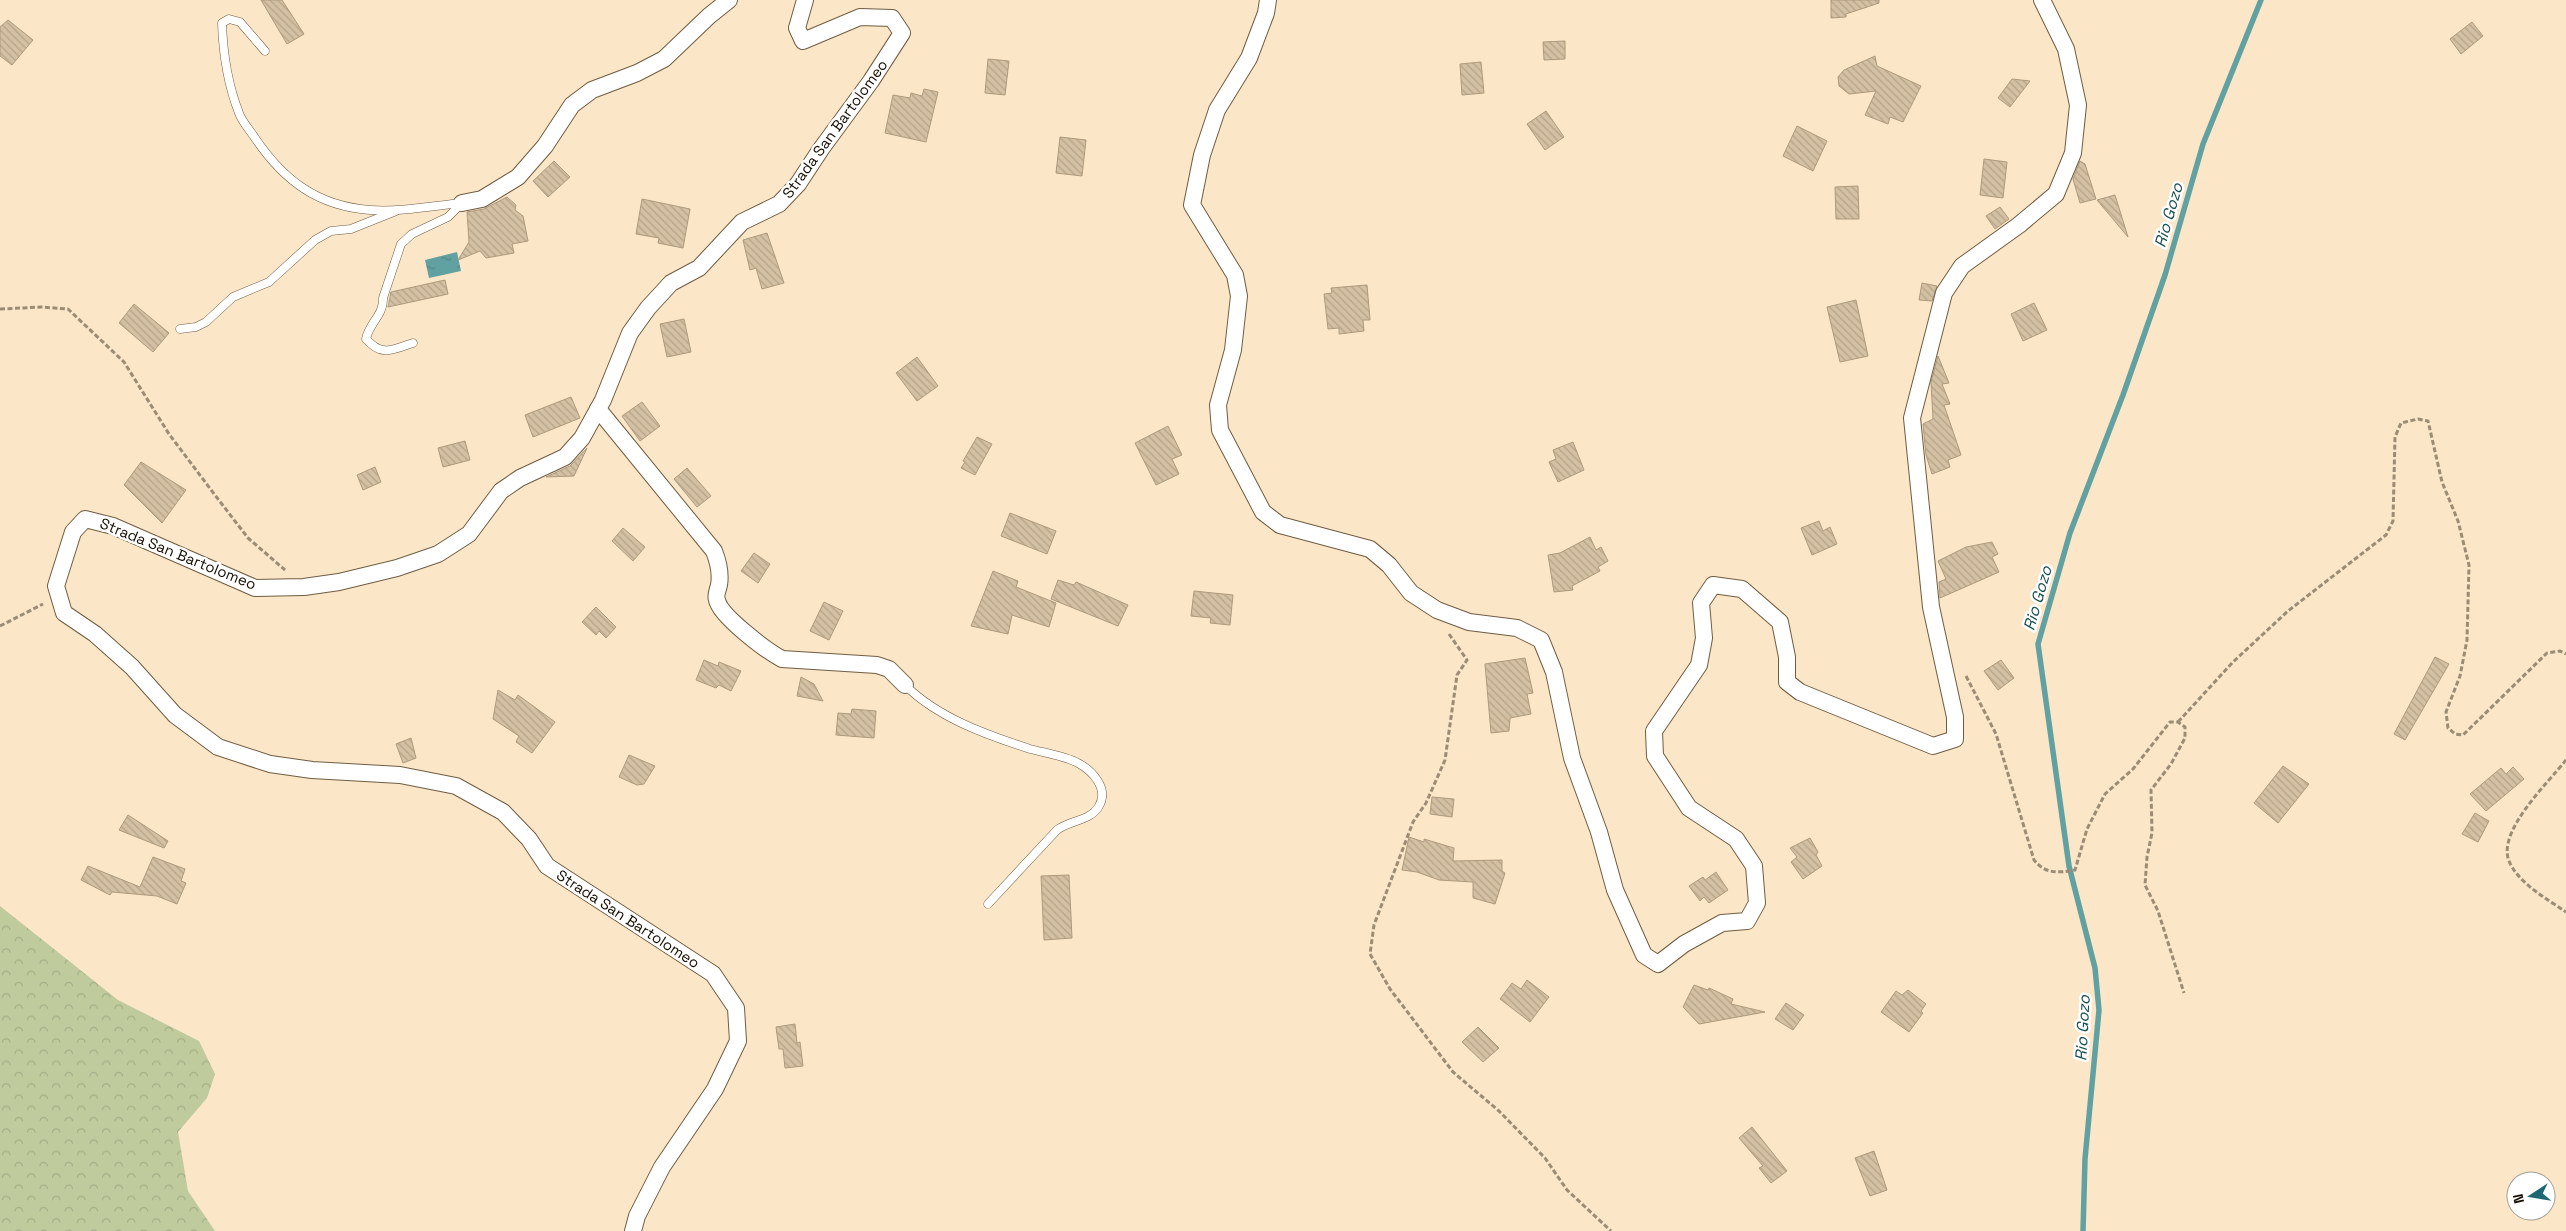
<svg xmlns="http://www.w3.org/2000/svg" width="2566" height="1231" font-family="'Space Grotesk',sans-serif">
	<defs>
		<pattern id="forest-crowns" width="20" height="18" patternUnits="userSpaceOnUse" patternTransform="scale(1.25)"><rect width="20" height="18" fill="#c0cb9d"/><path d="M2 6a3 3 0 1 1 6 0M12 15a3 3 0 1 1 6 0" fill="none" stroke="#a4ad86"/></pattern>
		<pattern id="water-ripples" width="26" height="14" patternUnits="userSpaceOnUse" patternTransform="scale(1.25)"><rect width="26" height="14" fill="#62a1a1"/><path d="M2 4q2-2 4 0t4 0M15 11q2-2 4 0t4 0" fill="none" stroke="#508281"/></pattern>
		<pattern id="building-back-hatch" width="6" height="6" patternUnits="userSpaceOnUse" patternTransform="scale(1.25)"><rect width="6" height="6" fill="#d4c0a2"/><path d="M-1 5l2 2M0 0l6 6M5-1l2 2" fill="none" stroke="#b5a48a"/></pattern>
	</defs>
	<rect width="100%" height="100%" fill="#fbe6c7"/>
	<!-- forest -->
	<path fill="url(#forest-crowns)" d="M0 906 118 1000 199 1041 215 1074 207 1098 178 1132 188 1191 215 1231H0Z"/>
	<!-- water -->
	<path fill="url(#water-ripples)" d="M457 252 461 271 429 278 425 260Z"/>
	<g fill="none" stroke-linecap="round" stroke-linejoin="round">
		<!-- stream -->
		<path stroke="#62a1a1" stroke-width="5.5" d="M2083 1231 2085 1159 2099 1010 2095 968 2069 866 2038 644 2070 533 2123 395 2165 275 2203 144 2261 0"/>
	</g>
	<!-- building -->
	<g fill="url(#building-back-hatch)" stroke="#ad9a7d">
		<path d="M261 0H282L304 34 287 44Z"/>
		<path d="M1831 0H1879V3L1846 14V17L1831 18Z"/>
		<path d="M8 20 33 40 12 65 0 56V27Z"/>
		<path d="M2472 22 2483 36 2461 54 2450 39Z"/>
		<path d="M1565 41V59L1544 60 1543 42Z"/>
		<path d="M1875 56 1877 66 1921 86 1903 122 1890 117 1888 124 1865 115 1876 91 1849 94 1839 86 1838 77 1844 70Z"/>
		<path d="M988 59 1009 61 1005 95 985 93Z"/>
		<path d="M1481 62 1484 93 1462 95 1460 64Z"/>
		<path d="M2012 79 2030 81 2010 107 1998 98Z"/>
		<path d="M924 89 938 92 926 142 885 133 893 95 910 98 911 93 922 96Z"/>
		<path d="M1546 111 1564 137 1545 150 1527 124Z"/>
		<path d="M1797 126 1827 141 1813 171 1783 156Z"/>
		<path d="M1060 137 1086 140 1082 176 1056 173Z"/>
		<path d="M1984 159 2007 162 2003 198 1980 195Z"/>
		<path d="M554 161 570 177 548 197 533 181Z"/>
		<path d="M2080 161 2085 164 2096 199 2080 203 2073 179Z"/>
		<path d="M1858 186 1859 219H1836L1835 187Z"/>
		<path d="M2115 195 2128 237 2097 200Z"/>
		<path d="M507 197 516 205 515 210 523 216 528 241 512 244 514 253 486 258 480 251 458 260 469 242 467 212 484 209Z"/>
		<path d="M642 199 690 209 683 248 658 243 659 238 636 234Z"/>
		<path d="M2000 207 2009 219 1995 229 1986 216Z"/>
		<path d="M767 233 784 283 762 289 756 268 750 270 743 240Z"/>
		<path d="M445 280 448 294 388 307 391 292Z"/>
		<path d="M1922 283 1937 286 1932 301 1919 300Z"/>
		<path d="M1367 285 1370 320H1363L1364 331 1339 334V328L1328 329 1324 294 1332 293 1331 288Z"/>
		<path d="M1856 300 1868 356 1840 362 1827 307Z"/>
		<path d="M2034 303 2047 330 2023 341 2011 314Z"/>
		<path d="M134 304 169 333 153 352 119 323Z"/>
		<path d="M684 319 691 352 667 357 660 324Z"/>
		<path d="M1938 356 1949 383 1942 384 1950 404 1944 405 1961 455 1948 460 1950 467 1932 474 1926 455 1923 424 1933 419 1931 382Z"/>
		<path d="M917 357 938 386 917 401 896 373Z"/>
		<path d="M571 397 580 418 533 437 525 415Z"/>
		<path d="M642 402 660 426 640 441 622 416Z"/>
		<path d="M1168 426 1182 455 1172 459 1179 474 1156 485 1135 443Z"/>
		<path d="M977 437 992 444 975 475 961 468 965 462 963 461Z"/>
		<path d="M465 441 470 460 443 467 438 448Z"/>
		<path d="M1573 442 1584 470 1558 482 1549 462 1556 459 1553 450Z"/>
		<path d="M587 448 574 476 546 477 570 466Z"/>
		<path d="M141 462 186 490 162 523 124 485Z"/>
		<path d="M375 467 381 482 363 490 357 475Z"/>
		<path d="M687 468 711 496 697 507 674 479Z"/>
		<path d="M1010 513 1056 531 1047 554 1001 536Z"/>
		<path d="M1819 521 1823 531 1830 527 1837 544 1812 555 1801 528Z"/>
		<path d="M623 528 645 547 633 561 612 541Z"/>
		<path d="M1590 537 1596 550 1601 547 1608 561 1598 567 1600 571 1572 586 1573 590 1554 592 1548 555 1560 553Z"/>
		<path d="M1992 542 1998 554 1992 557 1999 572 1940 598 1939 582 1946 579 1938 561 1966 547Z"/>
		<path d="M754 553 770 564 758 583 741 571Z"/>
		<path d="M993 571 1018 581 1016 587 1056 603 1049 627 1012 615 1008 634 971 626Z"/>
		<path d="M1058 580 1074 585 1076 582 1128 605 1118 626 1051 599Z"/>
		<path d="M1194 591 1233 595 1230 625 1210 623 1211 618 1191 616Z"/>
		<path d="M824 602 843 611 829 640 810 631Z"/>
		<path d="M596 607 616 627 606 638 599 631 596 635 582 622Z"/>
		<path d="M2435 657 2449 664 2405 740 2394 734Z"/>
		<path d="M1525 658 1533 693 1527 694 1531 714 1510 718 1509 731 1491 733 1485 664Z"/>
		<path d="M704 660 718 666 719 662 741 671 731 691 719 685 716 688 696 680Z"/>
		<path d="M2001 660 2014 678 1998 690 1984 671Z"/>
		<path d="M801 677 814 684 823 701 797 696Z"/>
		<path d="M498 690 515 700 518 695 555 722 532 753 516 742 519 736 493 719Z"/>
		<path d="M852 709 876 711 874 738 836 735 838 713 851 714Z"/>
		<path d="M411 738 416 758 403 763 396 744Z"/>
		<path d="M629 755 655 766 644 784 637 785 619 777Z"/>
		<path d="M2283 766 2309 784 2278 823 2254 803Z"/>
		<path d="M2513 767 2524 779 2486 811 2470 794 2501 768 2506 774Z"/>
		<path d="M1432 797 1454 799 1452 817 1430 814Z"/>
		<path d="M2475 813 2489 821 2478 842 2462 834Z"/>
		<path d="M128 815 168 841 164 848 119 830Z"/>
		<path d="M1409 837 1424 842V839L1454 848 1453 861 1502 860V871L1505 873 1495 904 1473 898V882L1439 880 1417 872 1402 870Z"/>
		<path d="M1810 838 1818 852 1816 855 1822 866 1803 879 1791 862 1797 857 1790 848Z"/>
		<path d="M153 857 185 869 181 881 186 883 177 904 157 896 112 892 110 895 81 880 88 866 140 887Z"/>
		<path d="M1716 872 1728 890 1709 903 1704 897 1700 901 1689 886 1703 877 1705 880Z"/>
		<path d="M1069 875 1072 938 1044 940 1041 876Z"/>
		<path d="M1527 980 1549 997 1530 1022 1500 999 1512 983 1521 989Z"/>
		<path d="M1694 985 1708 990 1709 988 1733 999 1731 1004 1765 1012 1699 1024 1683 1007Z"/>
		<path d="M1908 990 1926 1004 1921 1011 1923 1013 1909 1032 1881 1012 1896 991 1902 995Z"/>
		<path d="M1786 1003 1804 1015 1793 1030 1775 1019Z"/>
		<path d="M795 1024 797 1043 800 1042 803 1066 785 1068 783 1049H779L776 1027Z"/>
		<path d="M1478 1027 1499 1048 1483 1062 1462 1042Z"/>
		<path d="M1752 1127 1787 1171 1771 1183 1759 1168 1763 1166 1739 1138Z"/>
		<path d="M1874 1151 1887 1190 1870 1196 1855 1158Z"/>
	</g>
	<g fill="none" stroke-linecap="round" stroke-linejoin="round">
		<!-- lane casing -->
		<g stroke="#6f5d42" stroke-width="9">
			<g id="lane">
				<path d="M265 51 240 22 229 19 222 23C223 53 228 85 239 113 242 122 250 130 255 138 284 181 318 206 370 210 401 212 432 206 462 203"/>
				<path d="M180 329 196 327 206 322 233 297 269 282 315 240 331 231 351 229 396 211"/>
				<path d="M413 343C392 350 382 357 366 339 369 323 384 315 383 298L401 244 412 234 448 217 462 203"/>
				<path d="M905 685C938 718 987 735 1030 749 1045 753 1065 756 1078 763 1093 771 1109 789 1099 806 1091 821 1070 820 1057 830L988 904"/>
			</g>
		</g>
		<!-- street casing -->
		<g stroke="#6f5d42" stroke-width="18">
			<g id="street">
				<path d="M1268 0 1266 13 1249 58 1217 110 1202 155 1192 205 1235 275 1239 296 1233 350 1218 405 1220 430 1263 512 1280 525 1370 549 1389 565 1411 593 1437 610 1469 622 1517 628 1541 640 1554 672 1572 758 1599 832 1615 890 1644 955 1658 964 1684 944 1722 923 1747 921 1757 903 1754 866 1736 839 1689 808 1655 756 1654 731 1699 665 1704 638 1701 603 1713 585 1742 589 1780 622 1787 657V682L1800 692 1933 746 1955 739V717L1931 607 1912 418 1944 293 1962 266 2019 225 2056 194 2073 153 2078 105 2066 49 2042 0"/>
				<path d="M462 203 482 199 518 177 545 146 572 105 592 90 637 73 664 59 709 16 729 0"/>
				<path d="M598 409 714 551C718 561 721 573 719 585 718 590 715 595 717 600 720 616 767 651 782 659L877 665 889 669 905 685"/>
				<path d="M633 1231 637 1216 662 1167 715 1089 738 1041 736 1008 713 974 547 866 529 839 503 812 456 786 400 775 312 770 270 764 218 747 175 715 132 667 95 634 64 613 56 586 73 532 85 519 113 526 255 588 304 587 339 582 397 568 438 554 469 534 501 491 520 478 565 457 582 438 603 400 630 333 648 308 671 283 699 268 742 222 779 204 798 184 821 149 871 81 902 33 892 18 860 17 803 41 797 28 805 0"/>
			</g>
		</g>
		<!-- path -->
		<g stroke="#9b8c75" stroke-width="3" stroke-dasharray="5 2.5" stroke-linecap="butt">
			<path d="M0 309 41 307 68 309 124 362 169 434 218 499 248 538 285 570"/>
			<path d="M0 626 43 604"/>
			<path d="M1449 634 1467 660 1457 675 1445 760 1426 803 1413 822 1374 925 1370 954 1390 989 1453 1072 1499 1111 1545 1158 1567 1190 1611 1231"/>
			<path d="M1966 676 1996 734 2034 860C2045 874 2058 873 2075 870L2087 829 2105 794 2133 769 2170 722H2178L2185 727V738L2171 764 2151 790 2152 833 2147 857 2145 885 2158 911 2184 993"/>
			<path d="M2178 722 2233 662 2288 611 2386 535 2393 521 2395 437 2401 423 2418 419 2428 421 2442 482 2458 521 2469 565 2467 640 2460 676 2446 712 2448 728 2455 734 2463 735 2547 653 2560 651 2566 654"/>
			<path d="M2566 760C2548 783 2497 831 2509 861 2518 883 2547 899 2566 912"/>
		</g>
		<!-- lane -->
		<use href="#lane" stroke="#fff" stroke-width="8"/>
		<!-- street -->
		<use href="#street" stroke="#fff" stroke-width="16"/>
	</g>
	<g text-anchor="middle" stroke-width="5" stroke-linejoin="round" paint-order="stroke">
		<!-- street labels -->
		<g font-size="15" fill="#150e04" stroke="#fff">
			<text transform="translate(835 129) rotate(-54)" y="5">Strada San Bartolomeo</text>
			<text transform="translate(178 554) rotate(22)" y="5">Strada San Bartolomeo</text>
			<text transform="translate(628 919) rotate(33)" y="5">Strada San Bartolomeo</text>
		</g>
		<!-- water labels -->
		<g font-size="16" font-style="italic" fill="#185050" stroke="#fff">
			<text transform="translate(2168 215) rotate(-74)" y="6">Rio Gozo</text>
			<text transform="translate(2037 598) rotate(-74)" y="6">Rio Gozo</text>
			<text transform="translate(2082 1028) rotate(-87)" y="6">Rio Gozo</text>
		</g>
	</g>
	<!-- north arrow -->
	<g transform="translate(2531 1196) rotate(258)"><circle r="24" fill="#ffffff" stroke="#a19f9b"/>
	<path d="M0-4L9 19L0 12L-9 19Z" fill="#1d6872"/>
	<text y="-8" font-size="14" font-weight="bold" text-anchor="middle" fill="#150e04">N</text>
	</g>
</svg>
